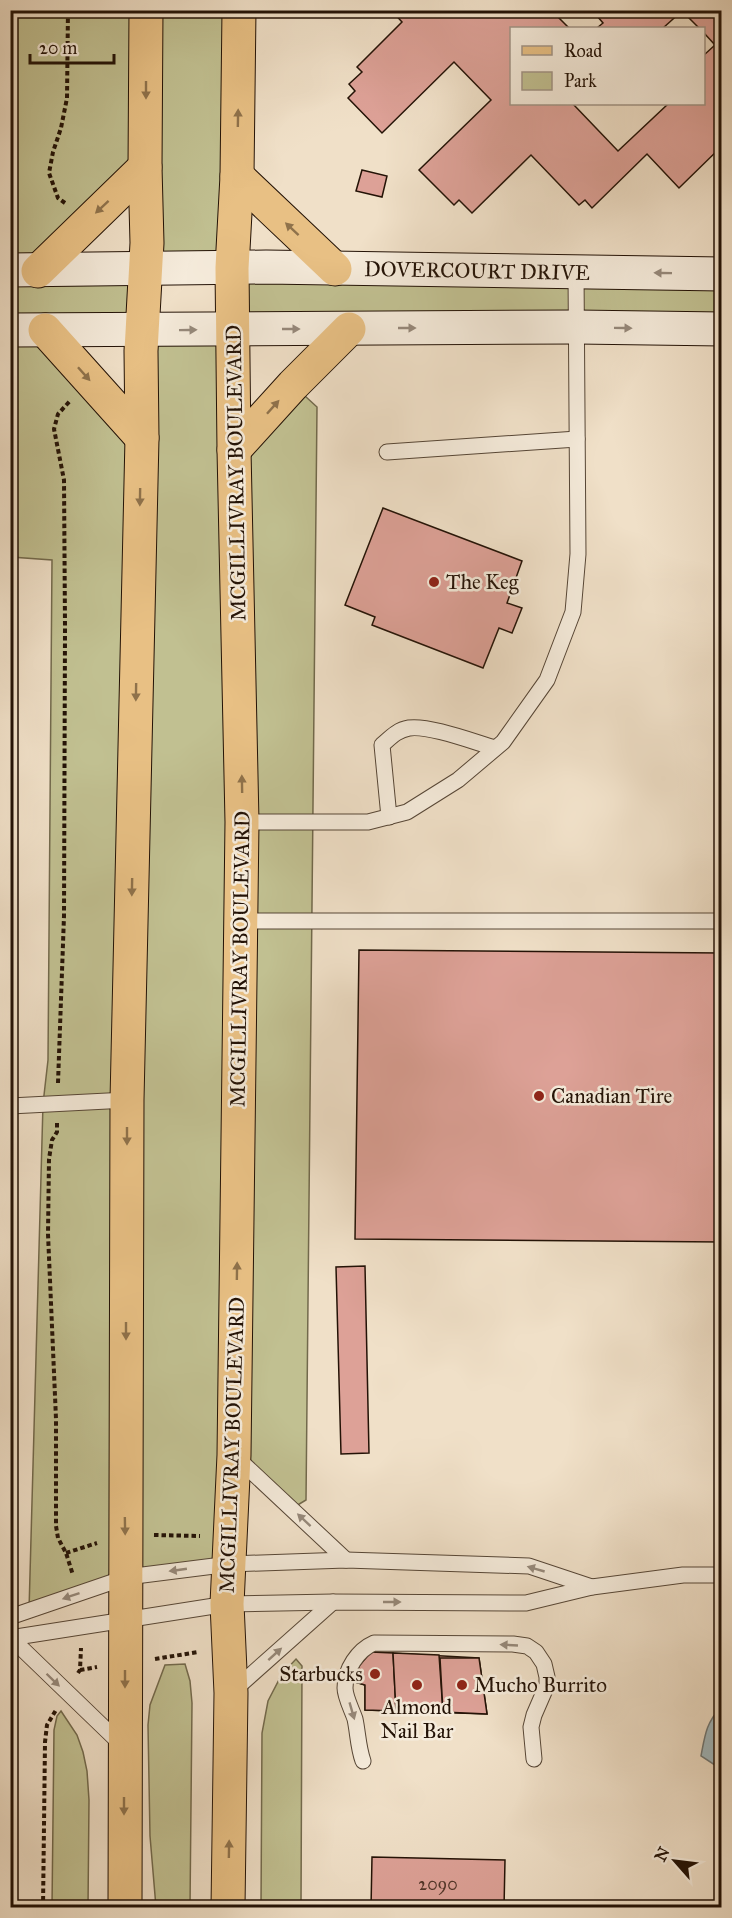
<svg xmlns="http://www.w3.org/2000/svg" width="732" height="1918" font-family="'IM FELL Great Primer',serif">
	<rect width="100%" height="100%" fill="#f0e0c8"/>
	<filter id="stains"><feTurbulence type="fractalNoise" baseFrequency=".00333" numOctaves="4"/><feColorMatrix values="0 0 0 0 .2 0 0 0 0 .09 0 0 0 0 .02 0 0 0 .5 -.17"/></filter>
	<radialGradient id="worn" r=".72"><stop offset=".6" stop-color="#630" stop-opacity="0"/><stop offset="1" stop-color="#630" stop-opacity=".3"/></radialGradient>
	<!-- green -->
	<g fill="#c1c091" stroke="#72694c" stroke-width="1.5" fill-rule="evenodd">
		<path d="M10 11H239L233 268 722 274 721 329H233L234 449 293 385 317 407 306 1500 291 1509 234 1456 230 1564 127 1577 29 1611 43 1104 48 1060 52 560 11 557ZM145 168 147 267 38 270ZM147 267 232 268 233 329 143 330ZM45 330 143 331 142 437Z"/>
		<path d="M296 1659 302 1666 301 1907H261L262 1733 268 1701 282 1674Z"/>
		<path d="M185 1664 190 1681 192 1703 190 1907H156L150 1836 148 1725 150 1705 165 1665Z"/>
		<path d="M61 1711 77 1735 83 1752 87 1771 89 1800 88 1907H52L54 1730 57 1716Z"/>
	</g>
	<!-- water -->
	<path fill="#a1bac1" stroke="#6f7776" stroke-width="1.5" d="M721 1707V1769L701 1756C705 1735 706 1723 721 1707Z"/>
	<!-- building -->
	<g fill="#dda197" stroke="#231206" stroke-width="1.5">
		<path d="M391 10H565L558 17 569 28H512V104H573L618 151 668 104H704V55L715 45 704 33V28H699L682 11 663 28H597L603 23 592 10H722V146L679 188 647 154 592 208 585 200 579 205 531 155 472 213 459 200 454 205 419 170 491 100 454 62 382 133 348 98 355 91 349 84 362 72 357 67 402 22Z"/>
		<path d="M362 170 387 176 382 197 356 191Z"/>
		<path d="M383 508 522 561 507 603 522 608 512 633 499 628 483 668 372 625 375 617 345 605Z"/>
		<path d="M359 950 722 953V1242L355 1239Z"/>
		<path d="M365 1266 369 1453 341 1454 336 1267Z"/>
		<path d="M371 1652 479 1658 487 1714 365 1710V1685L355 1682 359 1666Z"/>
		<path d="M371 1652 393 1653 396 1711 365 1710V1685L355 1682 359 1666Z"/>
		<path d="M393 1653 439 1655 443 1712 396 1711Z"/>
		<path d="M440 1658H479L487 1714 443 1712Z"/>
		<path d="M372 1857 505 1860 504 1908H371Z"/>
	</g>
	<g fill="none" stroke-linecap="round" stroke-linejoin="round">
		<!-- lane casing -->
		<g stroke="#564636" stroke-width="17">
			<g id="lane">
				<path d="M387 452 577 439"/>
				<path d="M389 817 382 745C390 738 397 730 409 728 429 725 474 742 495 748"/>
				<path d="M242 822H368L407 812 458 780 503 742 547 680 573 612 578 554 576 272"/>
				<path d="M242 921H722"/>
				<path d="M10 1106 127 1100"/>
				<path d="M235 1456 346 1560"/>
				<path d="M10 1617 127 1577 230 1564 346 1560 529 1566 592 1587"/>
				<path d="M10 1638 227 1604 333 1602 526 1603 592 1587 683 1575H722"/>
				<path d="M12 1639 124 1747"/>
				<path d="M233 1691 333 1602"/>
				<path d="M363 1761C358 1747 358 1733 355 1719 352 1710 345 1697 345 1688 345 1669 358 1650 374 1643L513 1644 527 1646 536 1652 544 1664 547 1677V1685L534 1715 531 1727 534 1759"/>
			</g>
		</g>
		<!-- secondary casing -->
		<g stroke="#231206" stroke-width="35">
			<g id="secondary">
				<path d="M10 270 266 267 722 274"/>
				<path d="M10 330 577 327 722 329"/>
			</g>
		</g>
		<!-- primary casing -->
		<g stroke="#231206" stroke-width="35">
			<g id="primary">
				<path d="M237 176 335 269"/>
				<path d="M38 271 145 167"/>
				<path d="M45 330 142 438"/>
				<path d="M234 450 293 385 349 329"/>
				<path d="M125 1908 127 1100 142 438 141 351 147 243 145 167 146 10"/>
				<path d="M228 1908 231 1693 227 1604 234 1455 242 822 234 450 232 268 237 176 239 10"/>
			</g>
		</g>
		<!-- path -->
		<g stroke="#231206" stroke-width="4" stroke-dasharray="4.5 3" stroke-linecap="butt">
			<path d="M65 203 58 198 49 173 53 152 61 128 67 98 68 10"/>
			<path d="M58 1083 64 916 65 627 64 480 54 429 58 414 70 401"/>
			<path d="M57 1123V1132L52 1140 49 1159 48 1234 56 1419V1526L58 1538 66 1553 73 1575"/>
			<path d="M154 1535 200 1536"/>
			<path d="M66 1553 97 1543"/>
			<path d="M155 1659 198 1652"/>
			<path d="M80 1670 97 1667"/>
			<path d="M78 1673 80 1670 81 1648"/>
			<path d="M43 1908 45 1742 47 1725 56 1710"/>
		</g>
		<!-- lane -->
		<use href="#lane" stroke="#f5ebdb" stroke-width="15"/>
		<!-- secondary -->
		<use href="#secondary" stroke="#f5ebdb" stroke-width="33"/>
		<!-- primary -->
		<use href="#primary" stroke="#e8c084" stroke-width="33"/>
	</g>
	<!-- one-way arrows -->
	<defs><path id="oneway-solid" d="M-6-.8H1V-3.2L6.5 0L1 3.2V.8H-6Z" transform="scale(1.5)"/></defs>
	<g fill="#8f724b">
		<use href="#oneway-solid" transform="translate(146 90) rotate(90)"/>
		<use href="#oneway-solid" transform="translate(238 118) rotate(-89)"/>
		<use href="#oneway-solid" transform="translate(102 207) rotate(137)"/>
		<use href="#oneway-solid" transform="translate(292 229) rotate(-137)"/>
		<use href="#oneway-solid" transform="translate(84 374) rotate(48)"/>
		<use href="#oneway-solid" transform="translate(273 407) rotate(-48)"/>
		<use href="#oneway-solid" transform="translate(140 497) rotate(91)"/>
		<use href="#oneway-solid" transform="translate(136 692) rotate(91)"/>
		<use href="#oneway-solid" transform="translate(242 784) rotate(-91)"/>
		<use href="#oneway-solid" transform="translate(132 887) rotate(91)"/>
		<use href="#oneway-solid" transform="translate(127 1136) rotate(90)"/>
		<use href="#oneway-solid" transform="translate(237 1271) rotate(-89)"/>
		<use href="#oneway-solid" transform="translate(126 1331) rotate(90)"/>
		<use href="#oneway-solid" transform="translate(125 1526) rotate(89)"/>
		<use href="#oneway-solid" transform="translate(125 1679) rotate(90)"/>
		<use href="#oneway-solid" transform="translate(124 1806) rotate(90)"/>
		<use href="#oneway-solid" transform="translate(229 1849) rotate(-89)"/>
	</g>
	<g fill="#96897b">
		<use href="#oneway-solid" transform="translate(663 273) rotate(-179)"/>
		<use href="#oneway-solid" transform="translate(407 328)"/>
		<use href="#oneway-solid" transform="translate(623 328) rotate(1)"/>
		<use href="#oneway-solid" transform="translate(291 329)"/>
		<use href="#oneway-solid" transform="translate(188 330) rotate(-1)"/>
		<use href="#oneway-solid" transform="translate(304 1520) rotate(-137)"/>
		<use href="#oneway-solid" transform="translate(536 1569) rotate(-164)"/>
		<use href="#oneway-solid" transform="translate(178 1570) rotate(172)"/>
		<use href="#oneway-solid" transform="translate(71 1596) rotate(161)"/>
		<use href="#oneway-solid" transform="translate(392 1602)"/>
		<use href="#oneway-solid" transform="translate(509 1645) rotate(-177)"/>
		<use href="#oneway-solid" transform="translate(275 1654) rotate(-42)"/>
		<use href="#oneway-solid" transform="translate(53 1680) rotate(44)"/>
		<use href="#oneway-solid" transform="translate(352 1711) rotate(74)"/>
	</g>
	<!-- markers -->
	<g fill="#8f2418" stroke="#f5ebdb" stroke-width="2">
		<circle cx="434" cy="582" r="6"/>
		<circle cx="539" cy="1096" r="6"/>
		<circle cx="375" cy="1674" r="6"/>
		<circle cx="417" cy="1685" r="6"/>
		<circle cx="462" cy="1685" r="6"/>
	</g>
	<g text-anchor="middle" stroke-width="5" stroke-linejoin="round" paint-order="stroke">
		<!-- number labels -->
		<g font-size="18" fill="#52362a">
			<text x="438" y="1890">2090</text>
		</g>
		<!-- street labels -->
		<g font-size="21" fill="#231206" stroke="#f5ebdb">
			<text transform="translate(477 271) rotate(1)" y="7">DOVERCOURT DRIVE</text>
			<text transform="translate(236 473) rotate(-91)" y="7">MCGILLIVRAY BOULEVARD</text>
			<text transform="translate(240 959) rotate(-89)" y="7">MCGILLIVRAY BOULEVARD</text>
			<text transform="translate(232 1445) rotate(-88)" y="7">MCGILLIVRAY BOULEVARD</text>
		</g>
		<!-- poi labels -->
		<g font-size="21" fill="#231206" stroke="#f5ebdb" text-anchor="start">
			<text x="446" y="589">The Keg</text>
			<text x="551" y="1103">Canadian Tire</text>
			<text x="363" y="1681" text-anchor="end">Starbucks</text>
			<text x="474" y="1692">Mucho Burrito</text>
			<text x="417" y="1714" text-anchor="middle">Almond<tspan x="417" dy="24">Nail Bar</tspan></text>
		</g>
	</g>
	<!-- margin -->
	<rect width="732" height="1918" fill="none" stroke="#f0e0c8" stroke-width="36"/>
	<rect x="12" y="12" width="708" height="1894" fill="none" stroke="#231206" stroke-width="3"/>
	<rect x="18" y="18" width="696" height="1882" fill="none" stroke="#231206" stroke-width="1.5"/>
	<!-- legend -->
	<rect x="510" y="27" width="195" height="78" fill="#f5ebdb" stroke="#a19486" stroke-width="1.5"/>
	<rect x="522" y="46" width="30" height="9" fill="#e8c084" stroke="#a19486" stroke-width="1.5"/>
	<text x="564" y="57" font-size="18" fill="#231206">Road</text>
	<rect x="522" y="72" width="30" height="18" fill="#c1c091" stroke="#a19486" stroke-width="1.5"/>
	<text x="564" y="87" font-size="18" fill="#231206">Park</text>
	<!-- north arrow -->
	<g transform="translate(675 1861) rotate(298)" stroke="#f5ebdb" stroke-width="4.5" paint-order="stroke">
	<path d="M0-4.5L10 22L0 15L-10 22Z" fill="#231206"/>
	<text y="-9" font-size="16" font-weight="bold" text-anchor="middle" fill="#231206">N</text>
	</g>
	<!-- scale -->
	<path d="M30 54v9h84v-9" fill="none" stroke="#231206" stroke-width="3"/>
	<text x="39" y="54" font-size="18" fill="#231206" stroke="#f5ebdb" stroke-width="4.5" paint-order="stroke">20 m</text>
	<rect width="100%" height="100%" filter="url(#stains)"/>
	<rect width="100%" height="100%" fill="url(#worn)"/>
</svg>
